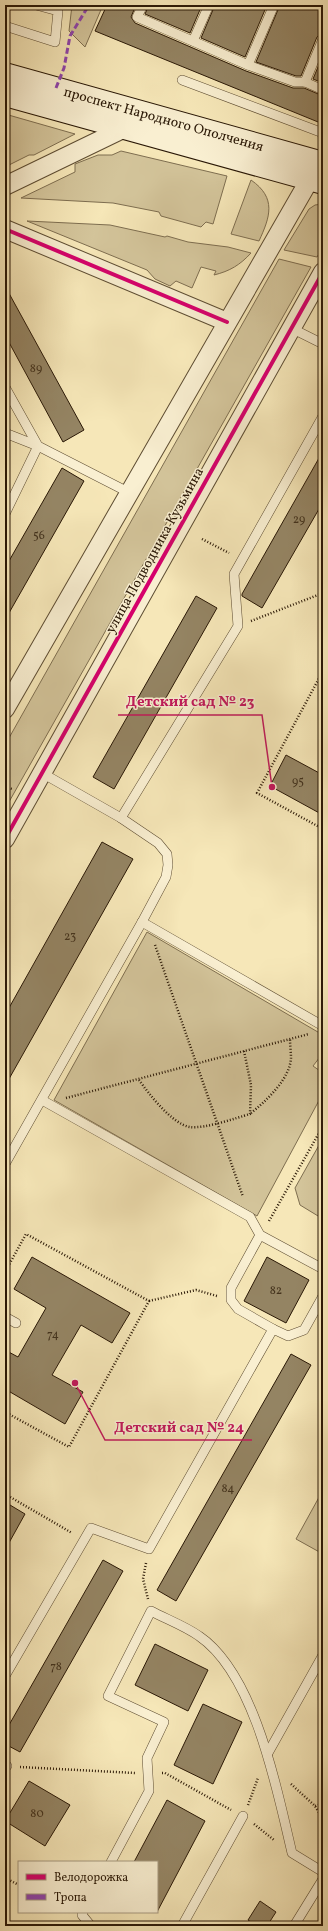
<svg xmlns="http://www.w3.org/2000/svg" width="328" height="1931" font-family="Vollkorn,serif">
	<rect width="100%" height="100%" fill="#f6e7b8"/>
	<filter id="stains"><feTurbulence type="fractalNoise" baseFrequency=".005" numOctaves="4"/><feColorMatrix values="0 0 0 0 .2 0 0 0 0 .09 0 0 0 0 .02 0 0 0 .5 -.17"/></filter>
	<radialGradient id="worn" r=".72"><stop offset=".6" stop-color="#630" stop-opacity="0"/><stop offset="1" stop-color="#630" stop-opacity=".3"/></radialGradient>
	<!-- green -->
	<g fill="#d3c49a" stroke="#7e6e50">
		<path d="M72 5H103L85 47 69 31Z"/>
		<path d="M5 114 75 134 34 155H29L5 167Z"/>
		<path d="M121 151 227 176 213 224 206 222 201 227 161 216 159 212 113 203 21 198 75 172V164L98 155H112Z"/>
		<path d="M251 180C277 198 270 217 259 241L231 234Z"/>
		<path d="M323 204V247L317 257 284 250 309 209 315 205Z"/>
		<path d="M27 221 110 225 165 237 167 236 188 242 228 247 251 253C240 265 230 271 214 275L216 271 201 267 192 288 176 281 170 286 155 279 147 270Z"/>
		<path d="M279 259 311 267 5 809V745Z"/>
		<path d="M147 932 323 1035V1053L313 1066 323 1073V1093L257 1216 54 1100Z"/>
		<path d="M323 1138V1219L300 1205 295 1188Z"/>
		<path d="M323 1490V1554L296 1539Z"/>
	</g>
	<!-- building -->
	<g fill="#948463" stroke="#2a1806">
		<path d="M107 5H136L131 17 135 23 246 71 293 88H304L323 96V124L95 31Z"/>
		<path d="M149 5H202L190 33 145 14Z"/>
		<path d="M215 5H267L245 57 201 38Z"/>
		<path d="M280 5H323V33L317 37 301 76H296L256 62Z"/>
		<path d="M323 55V83L313 79Z"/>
		<path d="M5 286 84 430 63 442 5 335Z"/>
		<path d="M323 451V502L262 608 242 596V594Z"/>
		<path d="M62 468 84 481 5 620V568Z"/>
		<path d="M196 596 217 608 114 789 93 777Z"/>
		<path d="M286 755 323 775V815L270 786Z"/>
		<path d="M102 842 133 859 5 1086V1015Z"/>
		<path d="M32 1257 130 1313 112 1343 81 1325 52 1375 83 1392 65 1424 5 1389V1350L18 1357 46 1308 14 1289Z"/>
		<path d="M267 1257 309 1280 286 1323 244 1301Z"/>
		<path d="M291 1354 311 1365 176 1601 157 1590Z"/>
		<path d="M5 1502 25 1514 5 1550Z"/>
		<path d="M103 1560 123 1571 20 1752 5 1744V1732Z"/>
		<path d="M155 1644 208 1670 188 1711 135 1685Z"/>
		<path d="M203 1704 242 1722 213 1784 174 1765Z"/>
		<path d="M29 1781 70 1805 45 1846 5 1821Z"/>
		<path d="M167 1800 205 1821 157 1912V1862H134Z"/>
		<path d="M260 1901 276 1912 267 1926H257L248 1920Z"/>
	</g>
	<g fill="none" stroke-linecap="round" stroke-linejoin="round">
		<!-- service casing -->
		<g stroke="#5d4c32" stroke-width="10">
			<g id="service">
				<path d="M143 5 137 17 248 65 295 82H305L323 90"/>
				<path d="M5 26 55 42 58 11 36 5"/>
				<path d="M193 41 209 5"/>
				<path d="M248 65 274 5"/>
				<path d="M182 80 323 133"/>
				<path d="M305 82 323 39"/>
				<path d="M291 328 323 344"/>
				<path d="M5 387 38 446 5 514"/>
				<path d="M5 433 38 446 128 492"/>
				<path d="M121 818 238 626 234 574 323 416"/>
				<path d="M142 922 323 1026"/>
				<path d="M42 1100 250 1217 260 1235 323 1269"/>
				<path d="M5 1164 142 922 166 877 168 865 167 854 158 843 121 818 42 773"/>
				<path d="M260 1235 231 1288V1300L238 1309 273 1329"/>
				<path d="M5 1317 16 1323"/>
				<path d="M5 1676 91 1528 149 1549 273 1329 288 1336 304 1330 323 1296"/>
				<path d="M268 1753 323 1655"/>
				<path d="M5 1764 7 1766"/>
				<path d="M111 1862 149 1791 147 1758 164 1722 108 1696 151 1611C166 1619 185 1626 199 1636 255 1674 277 1790 292 1853L323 1872"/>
				<path d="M83 1912 82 1915 91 1926"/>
				<path d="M182 1926 243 1816"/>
				<path d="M294 1926 323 1879"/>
			</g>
		</g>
		<!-- minor casing -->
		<g stroke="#5d4c32" stroke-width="20">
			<g id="minor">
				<path d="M5 186 125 128"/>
				<path d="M5 229 227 322"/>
				<path d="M5 709 310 179 317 170"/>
				<path d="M5 839 323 272"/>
			</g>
		</g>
		<!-- secondary casing -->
		<g stroke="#2a1806" stroke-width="24">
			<g id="secondary">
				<path id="s1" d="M5 74 323 163"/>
				<path d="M5 95 323 183"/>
			</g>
		</g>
		<!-- path -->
		<g stroke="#2a1806" stroke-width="2.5" stroke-dasharray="1 2" stroke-linecap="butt">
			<path d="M202 539 229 553"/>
			<path d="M251 621 323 593"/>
			<path d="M323 671 257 793 323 829"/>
			<path d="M5 787 12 789"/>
			<path d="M155 945 243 1197"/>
			<path d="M139 1080C149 1094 172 1124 190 1127 205 1129 236 1118 250 1114L251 1085 244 1051"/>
			<path d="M66 1098 309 1034"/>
			<path d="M251 1113C266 1101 290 1079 291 1058 291 1052 290 1045 290 1039"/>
			<path d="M269 1221 323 1126"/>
			<path d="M5 1272 26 1234 149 1301 69 1447 5 1412"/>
			<path d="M149 1301 196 1290 217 1296"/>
			<path d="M5 1494 72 1533"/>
			<path d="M146 1563 143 1579 148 1599"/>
			<path d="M20 1767 135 1773"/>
			<path d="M162 1773H165L231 1810"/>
			<path d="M291 1784 315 1806 323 1819"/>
			<path d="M248 1805 258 1778"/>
			<path d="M315 1806 323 1804"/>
			<path d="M254 1824 274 1840"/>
			<path d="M5 1878 19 1885"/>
		</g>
		<!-- service -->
		<use href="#service" stroke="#f9efd1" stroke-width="9"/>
		<!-- minor -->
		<use href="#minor" stroke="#f9efd1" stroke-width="18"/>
		<!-- secondary -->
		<use href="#secondary" stroke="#f9efd1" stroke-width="22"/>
		<!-- quiet -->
		<path stroke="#8e44ad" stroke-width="3" stroke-dasharray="6 3" stroke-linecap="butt" d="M56 88 64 68 70 36 89 5"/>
		<!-- cycleway casing -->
		<g stroke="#f9efd1" stroke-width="6">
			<g id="cycleway">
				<path d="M5 229 227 322"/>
				<path d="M5 839 323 272"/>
			</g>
		</g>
		<!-- cycleway -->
		<use href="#cycleway" stroke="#d6006c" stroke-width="4"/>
	</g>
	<g text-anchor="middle" stroke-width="3" stroke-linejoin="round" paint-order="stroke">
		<!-- number labels -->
		<g font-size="12" fill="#44331d">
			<text x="36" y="372">89</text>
			<text x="299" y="523">29</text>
			<text x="39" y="539">56</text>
			<text x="298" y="785">95</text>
			<text x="70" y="940">23</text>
			<text x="276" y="1294">82</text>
			<text x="53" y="1338">74</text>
			<text x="228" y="1492">84</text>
			<text x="56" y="1670">78</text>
			<text x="37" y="1817">80</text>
		</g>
		<!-- street labels -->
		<g font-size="14" fill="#2a1806" stroke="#f9efd1">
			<text dy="5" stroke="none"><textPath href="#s1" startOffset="165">проспект Народного Ополчения</textPath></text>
			<text transform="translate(154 550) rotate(-61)" y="5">улица Подводника Кузьмина</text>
		</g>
	</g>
	<!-- callouts -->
	<path fill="none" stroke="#c2185b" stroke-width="1.5" d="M272 787L262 715H118M75 1383L105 1440H252"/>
	<g fill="#c2185b" stroke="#f9efd1" stroke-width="1.5">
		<circle cx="272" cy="787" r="4"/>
		<circle cx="75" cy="1383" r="4"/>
	</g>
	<g font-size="15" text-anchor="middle" font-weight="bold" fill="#c2185b" stroke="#f9efd1" stroke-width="3" stroke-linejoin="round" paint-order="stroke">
		<text x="190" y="706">Детский сад № 23</text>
		<text x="179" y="1432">Детский сад № 24</text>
	</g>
	<!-- margin -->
	<rect width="328" height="1931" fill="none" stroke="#f6e7b8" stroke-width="20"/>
	<rect x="6" y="6" width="316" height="1919" fill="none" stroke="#2a1806" stroke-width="2"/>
	<rect x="10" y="10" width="308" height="1911" fill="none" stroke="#2a1806"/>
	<!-- legend -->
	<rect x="18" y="1861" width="140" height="52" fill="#f9efd1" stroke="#a69980"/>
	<rect x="26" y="1874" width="20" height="6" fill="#d6006c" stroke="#a69980"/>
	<text x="54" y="1881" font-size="12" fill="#2a1806">Велодорожка</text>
	<rect x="26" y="1894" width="20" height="6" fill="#8e44ad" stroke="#a69980"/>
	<text x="54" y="1901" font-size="12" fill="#2a1806">Тропа</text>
	<rect width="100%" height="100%" filter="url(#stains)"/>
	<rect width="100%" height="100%" fill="url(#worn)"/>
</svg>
